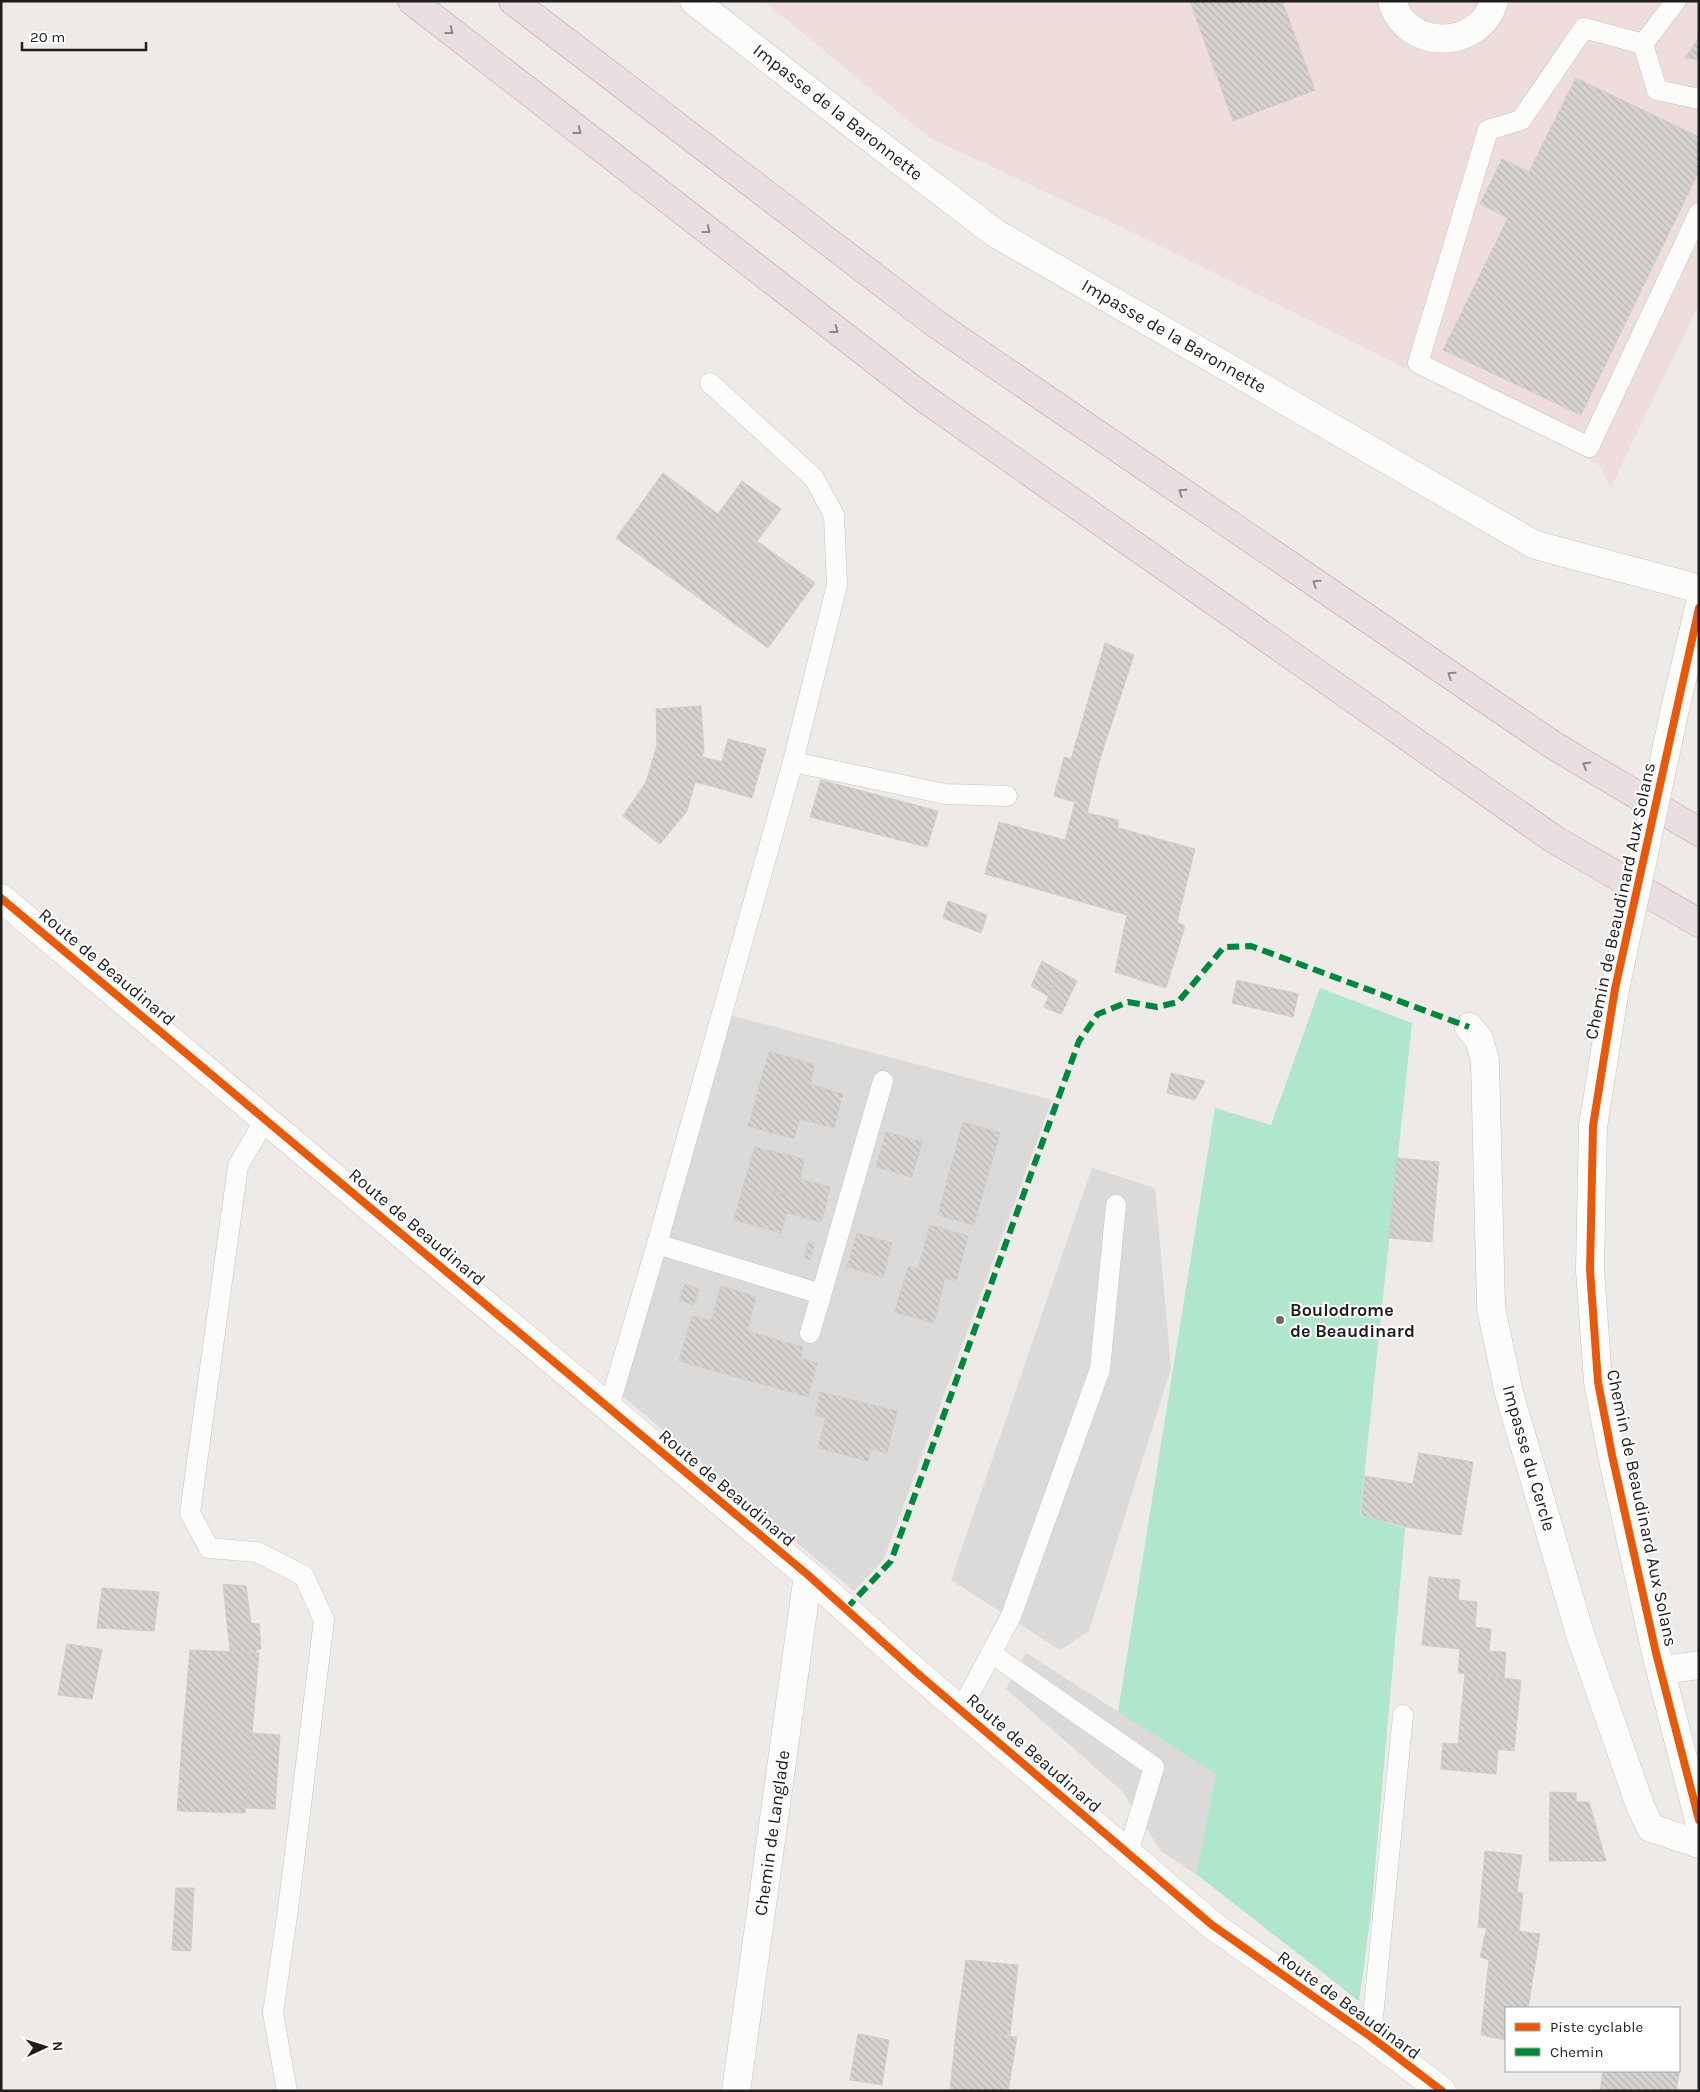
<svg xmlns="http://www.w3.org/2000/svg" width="1700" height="2092" font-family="Karla,sans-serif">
	<defs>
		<pattern id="building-back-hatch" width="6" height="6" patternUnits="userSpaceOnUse" patternTransform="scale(1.25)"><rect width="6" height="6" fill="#d5d2d0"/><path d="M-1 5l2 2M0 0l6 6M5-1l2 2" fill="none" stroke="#b6b4b2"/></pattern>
	</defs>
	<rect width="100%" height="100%" fill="#edeae7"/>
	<!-- residential -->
	<path fill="#dcdad8" d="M726 1014 1052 1100 884 1559 854 1591 620 1394Z"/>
	<!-- commercial -->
	<path fill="#efdddc" d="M764 1H1699V37L1685 58 1699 61V304L1611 487 1598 464 1136 234 930 138Z"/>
	<!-- religious -->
	<g fill="#dbdad8">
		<path d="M1092 1168 1155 1188 1171 1368 1089 1631 1060 1650 951 1580Z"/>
		<path d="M1026 1653 1216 1774 1196 1874 1161 1851 1122 1791 1006 1689Z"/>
	</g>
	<!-- pitch -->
	<path fill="#b0e6cc" d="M1320 988 1412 1023 1360 1515 1405 1528 1371 1913 1359 2001 1196 1874 1216 1774 1118 1712 1215 1108 1271 1125Z"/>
	<!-- building -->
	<g fill="url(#building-back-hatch)" stroke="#d0ccc8">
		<path d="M1190 1H1282L1315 90 1233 121Z"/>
		<path d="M1699 37V60L1685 58Z"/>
		<path d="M1576 78 1699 137V171L1581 415 1443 350 1508 218 1480 204 1502 159 1529 172Z"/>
		<path d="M663 473 718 514 742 481 781 509 757 541 815 583 768 648 616 538Z"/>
		<path d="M1105 643 1134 655 1099 762 1087 813 1118 820V828L1195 849 1177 922 1185 926 1166 988 1115 972 1127 915 985 874 999 822 1065 840 1075 802 1054 796 1064 757 1071 759Z"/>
		<path d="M701 706 704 750 687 811 660 844 623 816 646 782 657 745 656 709Z"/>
		<path d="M728 739 766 749 752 798 715 787Z"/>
		<path d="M702 757 722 762 715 787 695 782Z"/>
		<path d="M821 780 938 811 927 847 810 817Z"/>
		<path d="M948 901 987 915 981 933 943 918Z"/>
		<path d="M1042 961 1060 971 1048 996 1031 986Z"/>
		<path d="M1060 971 1077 981 1061 1014 1044 1007Z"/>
		<path d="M1237 980 1298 994 1293 1017 1232 1003Z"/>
		<path d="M769 1051 815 1065 810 1084 843 1094 834 1128 800 1119 794 1139 748 1126Z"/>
		<path d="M1171 1073 1205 1081 1195 1100 1167 1093Z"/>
		<path d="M963 1122 1000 1133 974 1225 938 1215Z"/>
		<path d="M886 1132 922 1142 912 1177 876 1167Z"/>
		<path d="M755 1147 804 1159 800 1179 830 1187 826 1205 744 1183Z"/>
		<path d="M1397 1158 1439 1162 1432 1242 1389 1238Z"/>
		<path d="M744 1183 826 1205 821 1222 787 1213 781 1233 734 1220Z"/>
		<path d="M930 1225 968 1236 956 1281 945 1278 934 1323 895 1312 908 1267 918 1269Z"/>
		<path d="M857 1233 892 1243 883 1277 847 1267Z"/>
		<path d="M809 1241 815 1243 810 1260 804 1258Z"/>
		<path d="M685 1284 699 1289 694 1305 679 1300Z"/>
		<path d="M721 1286 756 1297 747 1331 803 1347 801 1358 817 1363 808 1397 679 1361 692 1316 711 1321Z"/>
		<path d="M820 1392 897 1411 887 1453 871 1449 868 1461 818 1448 826 1418 815 1415Z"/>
		<path d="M1419 1453 1473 1462 1461 1535 1406 1527 1361 1515 1365 1476 1413 1484Z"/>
		<path d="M1429 1577 1460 1580 1458 1600 1477 1602 1475 1627 1491 1629 1489 1651 1506 1652 1504 1678 1458 1673 1460 1649 1422 1645Z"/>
		<path d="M223 1584 246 1586 251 1623 259 1624 261 1649 256 1650V1652L230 1651Z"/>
		<path d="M102 1588 159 1592 154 1631 97 1628Z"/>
		<path d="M67 1644 102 1649 92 1699 58 1695Z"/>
		<path d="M190 1650 259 1653 252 1733 183 1730Z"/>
		<path d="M1465 1674 1521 1680 1514 1751 1498 1749 1496 1774 1441 1769 1443 1743 1458 1744Z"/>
		<path d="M183 1730 252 1733 245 1813 177 1811Z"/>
		<path d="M252 1733 280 1735 275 1809 246 1808Z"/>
		<path d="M1550 1792 1576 1793V1802H1589L1606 1861H1549Z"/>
		<path d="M1485 1851 1522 1855 1517 1892 1523 1893 1519 1931 1478 1927Z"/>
		<path d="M176 1888H194L191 1951 172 1950Z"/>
		<path d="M1487 1927 1540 1934 1528 2008H1506V2040L1481 2035 1489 1960 1480 1957Z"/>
		<path d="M966 1960 1018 1965 1010 2035 956 2031Z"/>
		<path d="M956 2031 1017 2037 1008 2091H950Z"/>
		<path d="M858 2034 889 2040 882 2085 850 2080Z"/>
		<path d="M1679 2068H1680L1676 2091H1600L1603 2071H1679Z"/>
	</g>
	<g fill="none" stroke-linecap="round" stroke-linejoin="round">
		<!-- service casing -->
		<g stroke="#c5c4c3" stroke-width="21">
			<g id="service">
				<path d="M1643 44 1584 28 1521 120 1488 130 1418 363 1589 447 1699 213"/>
				<path d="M1643 44 1657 90 1699 99"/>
				<path d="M1643 44 1676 1"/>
				<path d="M793 762 945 794 1007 796"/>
				<path d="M265 1120 238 1166 190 1513 209 1548 257 1552 304 1576 324 1620 288 1909 273 2013 287 2091"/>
				<path d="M657 1244 821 1294"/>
				<path d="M810 1333 883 1081"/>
				<path d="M609 1407 657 1244 793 762 837 585 834 515 814 478 710 383"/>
				<path d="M991 1653 1154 1767 1128 1853"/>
				<path d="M961 1710 1011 1616 1100 1369 1116 1205"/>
				<path d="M1371 2037 1403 1715"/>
			</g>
		</g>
		<!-- minor casing -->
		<g stroke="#c5c4c3" stroke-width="29">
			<g id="minor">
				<path d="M694 1 852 124 995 233 1533 544C1588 560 1644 573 1699 589"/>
				<path d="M1392 1C1405 51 1480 51 1494 1"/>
				<path d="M1469 1027 1479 1039 1485 1060 1491 1308 1509 1393 1580 1634 1641 1808 1651 1828 1699 1844"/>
				<path d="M1662 1670 1699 1665"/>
				<path d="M736 2091 808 1575"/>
			</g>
		</g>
		<!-- tertiary casing -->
		<g stroke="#c5c4c3" stroke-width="29">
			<g id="tertiary">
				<path d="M1675 709 1699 608"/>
				<path d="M1 898 808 1575 917 1673 1212 1925 1371 2037 1442 2091"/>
				<path d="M1615 989 1593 1126 1590 1270 1598 1382 1612 1455 1656 1653 1699 1820"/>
			</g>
		</g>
		<!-- motorway casing -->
		<g stroke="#c49caa" stroke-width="29">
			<g id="motorway">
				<path d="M412 1 924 398 1555 840 1699 923"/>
				<path d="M513 1 936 324 1553 745 1699 832"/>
			</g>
		</g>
		<!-- service -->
		<use href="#service" stroke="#fcfcfb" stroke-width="20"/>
		<!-- minor -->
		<use href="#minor" stroke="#fcfcfb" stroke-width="28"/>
		<!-- tertiary -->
		<use href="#tertiary" stroke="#fcfcfb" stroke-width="28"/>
		<!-- motorway -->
		<use href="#motorway" stroke="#eadee1" stroke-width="28"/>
		<!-- tertiary-bridge casing -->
		<g stroke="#c5c4c3" stroke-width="29" stroke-linecap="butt">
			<path id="tertiary-bridge" d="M1615 989 1675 709"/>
		</g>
		<!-- tertiary-bridge -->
		<use href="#tertiary-bridge" stroke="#fcfcfb" stroke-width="28"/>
		<!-- quiet -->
		<path stroke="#00873e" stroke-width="6" stroke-dasharray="12 6" stroke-linecap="butt" d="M846 1609 891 1561 1079 1041 1098 1014 1128 1002 1157 1007 1178 1002 1224 947 1251 946 1469 1027"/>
		<!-- cycleway casing -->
		<g stroke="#fff" stroke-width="11">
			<g id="cycleway">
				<path d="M1699 608 1615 989 1593 1126 1590 1270 1598 1382 1612 1455 1656 1653 1699 1820"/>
				<path d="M1 898 808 1575 917 1673 1212 1925 1371 2037 1442 2091"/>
			</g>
		</g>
		<!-- cycleway -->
		<use href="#cycleway" stroke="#e8590c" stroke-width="8"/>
	</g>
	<!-- one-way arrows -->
	<defs><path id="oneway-chevron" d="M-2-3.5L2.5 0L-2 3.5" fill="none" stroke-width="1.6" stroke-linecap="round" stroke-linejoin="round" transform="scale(1.25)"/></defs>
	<g stroke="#8e8889">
		<use href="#oneway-chevron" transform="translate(450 31) rotate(38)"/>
		<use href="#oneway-chevron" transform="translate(578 131) rotate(38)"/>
		<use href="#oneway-chevron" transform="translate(707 230) rotate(38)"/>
		<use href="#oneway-chevron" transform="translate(835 330) rotate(38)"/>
		<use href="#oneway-chevron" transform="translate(1182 492) rotate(-146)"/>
		<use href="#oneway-chevron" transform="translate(1316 583) rotate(-146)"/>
		<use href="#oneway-chevron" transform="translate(1451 675) rotate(-146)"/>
		<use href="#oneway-chevron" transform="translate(1586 765) rotate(-149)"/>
	</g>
	<!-- markers -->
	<circle fill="#666564" stroke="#fff" stroke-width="2" cx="1280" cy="1320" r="5"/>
	<g text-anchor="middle" stroke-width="4" stroke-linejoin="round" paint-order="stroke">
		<!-- street labels -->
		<g font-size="18" fill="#1e1e1e" stroke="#fff">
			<text transform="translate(838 112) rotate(38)" y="6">Impasse de la Baronnette</text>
			<text transform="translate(1174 336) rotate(30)" y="6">Impasse de la Baronnette</text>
			<text transform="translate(1620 901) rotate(-78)" y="6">Chemin de Beaudinard Aux Solans</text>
			<text transform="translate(107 967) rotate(40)" y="6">Route de Beaudinard</text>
			<text transform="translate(417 1227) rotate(40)" y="6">Route de Beaudinard</text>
			<text transform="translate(1529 1458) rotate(74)" y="6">Impasse du Cercle</text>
			<text transform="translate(727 1488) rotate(40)" y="6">Route de Beaudinard</text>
			<text transform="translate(1642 1508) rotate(78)" y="6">Chemin de Beaudinard Aux Solans</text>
			<text transform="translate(1034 1753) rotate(41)" y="6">Route de Beaudinard</text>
			<text transform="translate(772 1833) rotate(-82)" y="6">Chemin de Langlade</text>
			<text transform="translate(1349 2005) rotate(36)" y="6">Route de Beaudinard</text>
		</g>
		<!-- poi labels -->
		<g font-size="18" font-weight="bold" fill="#1e1e1e" stroke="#fff" text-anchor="start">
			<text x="1290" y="1316">Boulodrome<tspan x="1290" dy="21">de Beaudinard</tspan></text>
		</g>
	</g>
	<!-- border -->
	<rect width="1700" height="2092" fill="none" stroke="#1e1e1e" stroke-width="5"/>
	<!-- legend -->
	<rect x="1505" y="2007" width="175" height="65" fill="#ffffff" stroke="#a5a5a5"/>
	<rect x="1515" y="2023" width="25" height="8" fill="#e8590c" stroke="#a5a5a5"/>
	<text x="1550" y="2032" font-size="15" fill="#1e1e1e">Piste cyclable</text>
	<rect x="1515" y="2048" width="25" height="8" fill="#00873e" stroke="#a5a5a5"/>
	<text x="1550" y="2057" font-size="15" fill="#1e1e1e">Chemin</text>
	<!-- north arrow -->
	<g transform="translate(45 2047) rotate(86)" stroke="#ffffff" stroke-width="4" paint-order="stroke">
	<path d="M0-4L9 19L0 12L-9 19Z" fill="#1e1e1e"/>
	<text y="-8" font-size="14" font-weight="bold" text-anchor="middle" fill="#1e1e1e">N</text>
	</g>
	<!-- scale -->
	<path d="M22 42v8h124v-8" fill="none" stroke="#1e1e1e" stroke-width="2.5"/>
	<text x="30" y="42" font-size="15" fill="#1e1e1e" stroke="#ffffff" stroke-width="4" paint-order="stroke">20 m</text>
</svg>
